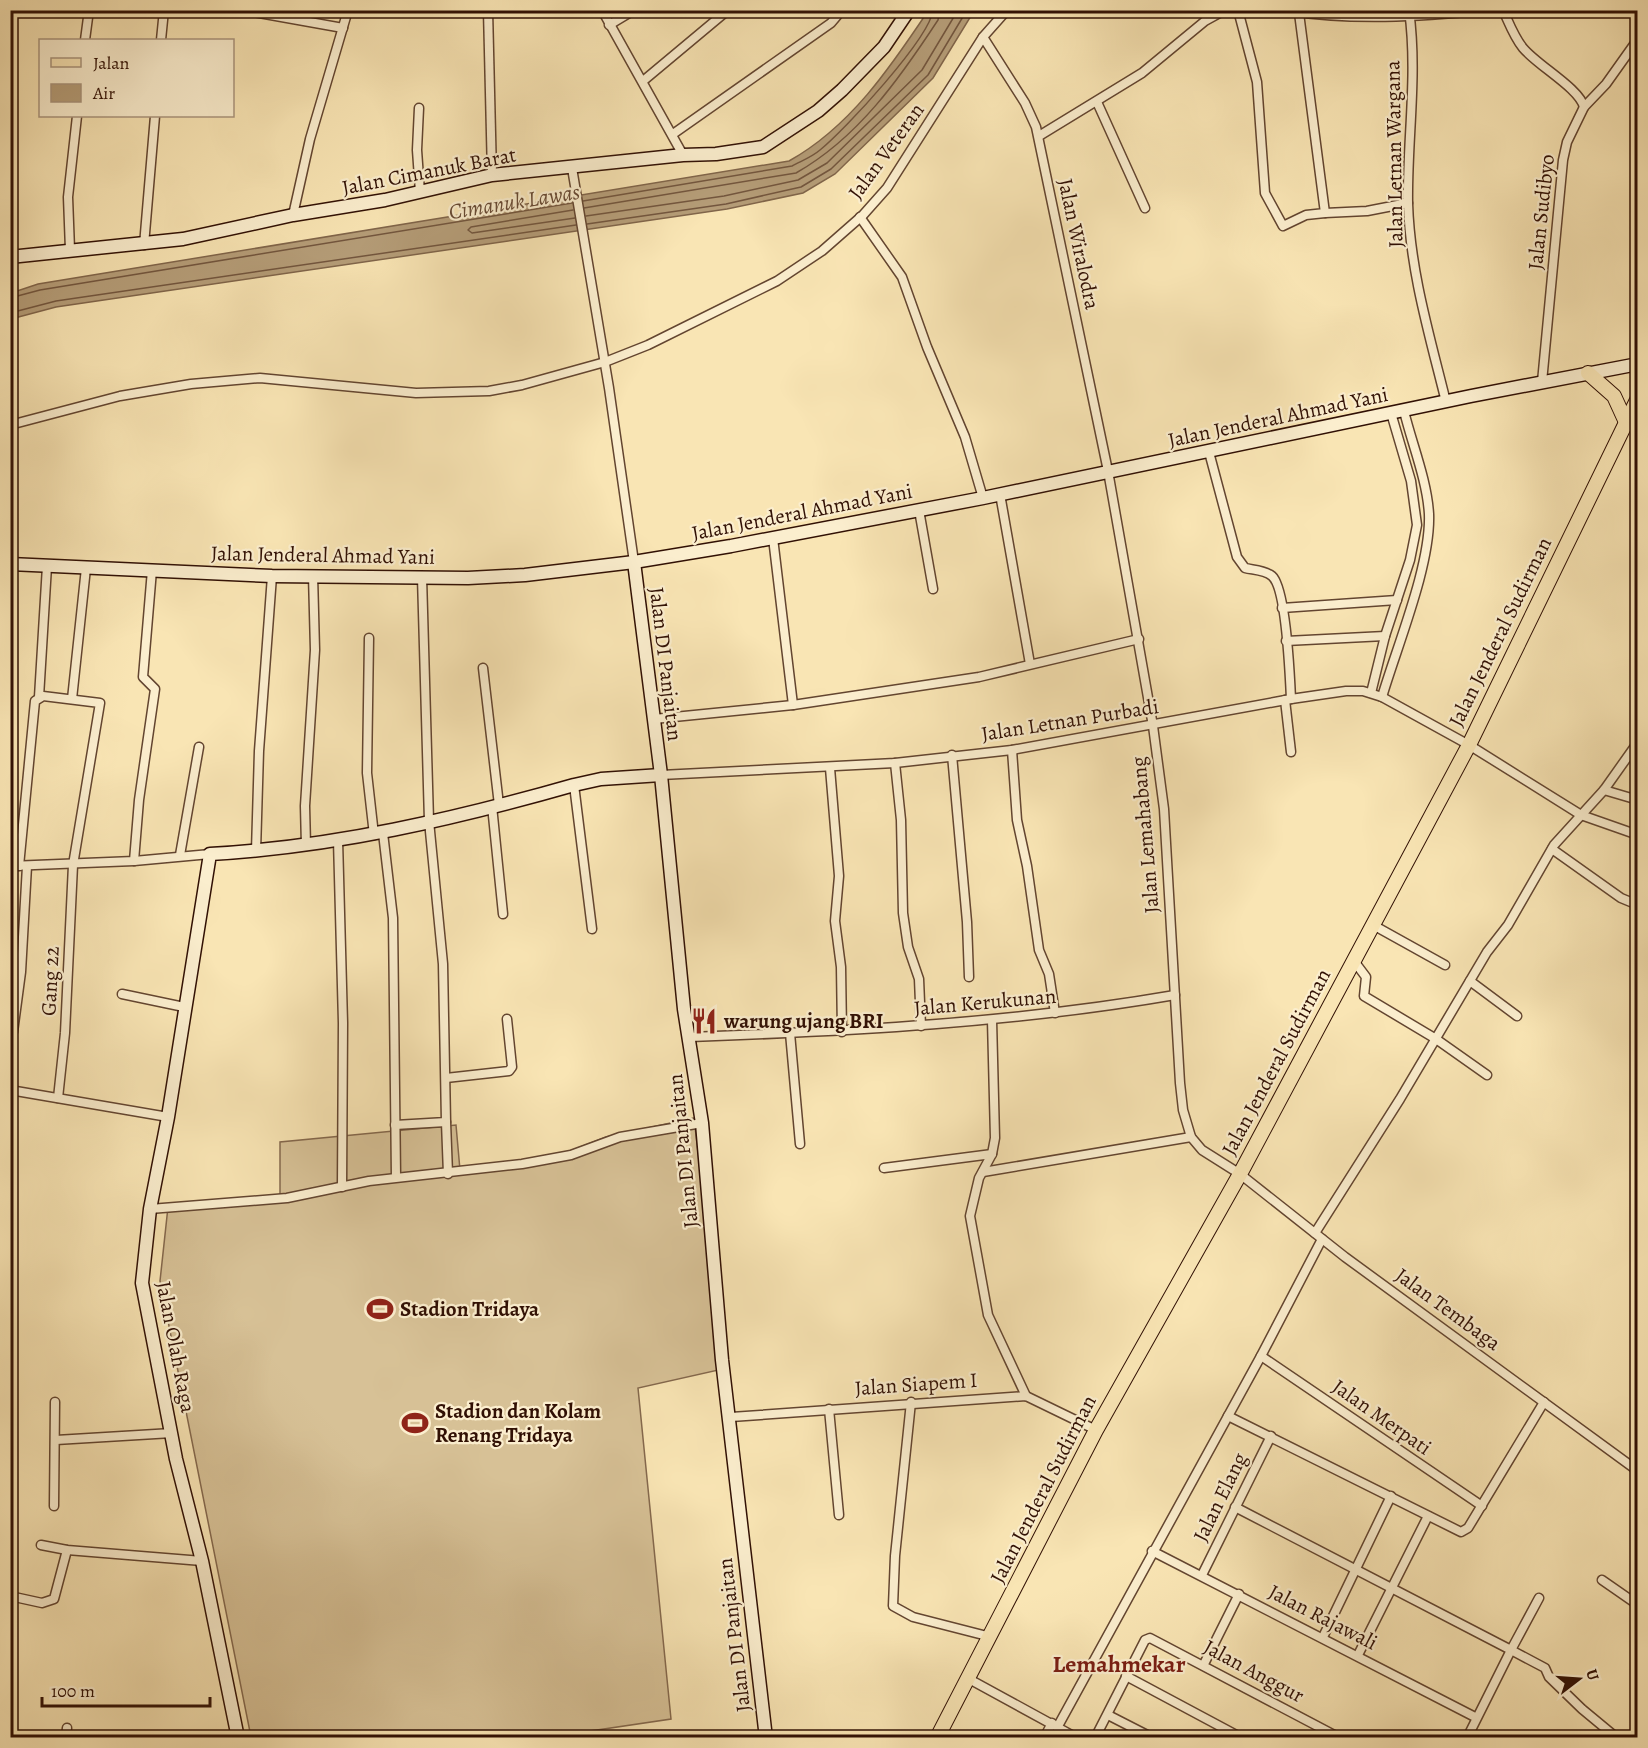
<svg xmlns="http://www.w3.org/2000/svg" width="1648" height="1748" font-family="Alegreya,serif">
	<rect width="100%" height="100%" fill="#f9e5b4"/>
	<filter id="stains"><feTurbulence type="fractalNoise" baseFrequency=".00333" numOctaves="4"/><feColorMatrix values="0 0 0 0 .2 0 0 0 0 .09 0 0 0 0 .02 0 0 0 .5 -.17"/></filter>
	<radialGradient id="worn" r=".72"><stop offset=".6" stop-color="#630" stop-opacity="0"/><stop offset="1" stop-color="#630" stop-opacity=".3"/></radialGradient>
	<!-- pitch -->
	<path fill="#d7c196" stroke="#84684d" stroke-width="1.5" d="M694 1118 723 1369 638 1388 671 1719 577 1733 574 1738 251 1737 160 1281 168 1207 280 1196V1142L456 1125 460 1170 555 1157 606 1137Z"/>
	<!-- water -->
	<path fill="#b59d78" stroke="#80654a" stroke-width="1.5" d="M928 11H974L933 78 835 174 803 193 727 209 56 307 11 319V293L38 284 789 161C850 127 890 68 928 11Z"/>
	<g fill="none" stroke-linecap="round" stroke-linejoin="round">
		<!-- shore -->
		<g stroke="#73563e" stroke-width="1.5">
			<path d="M583 201 792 166C801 161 812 157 820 150 844 131 930 38 933 10"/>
			<path d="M584 208 796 173C858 138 900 78 938 20L940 10"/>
			<path d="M573 210 471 227 468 230 472 233 575 218"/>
			<path d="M586 216 724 196 798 180 827 163 922 70 958 10"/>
			<path d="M587 224 726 204 801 187 831 169 928 75 967 10"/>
			<path d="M10 298 40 290 572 203"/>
			<path d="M10 313 56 301 576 225"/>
		</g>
		<!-- street casing -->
		<g stroke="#634530" stroke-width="11">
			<g id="street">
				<path d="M242 10 343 28"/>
				<path d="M488 10 492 175"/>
				<path d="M602 10 683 155"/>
				<path d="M1238 10 1257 82 1265 193 1283 226 1306 215 1325 213 1299 13"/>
				<path d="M1284 10C1351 21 1419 17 1486 10"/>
				<path d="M1409 10C1418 75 1407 139 1408 203 1410 271 1430 337 1446 402"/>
				<path d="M1503 10C1509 23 1514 37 1523 48 1538 66 1579 88 1584 107L1567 142 1563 160 1542 382"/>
				<path d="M609 25 634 10"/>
				<path d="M983 37 1025 103 1036 127 1108 471 1153 726 1164 809 1180 1083 1183 1110 1191 1137 1202 1150 1240 1174 1345 1257 1638 1471"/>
				<path d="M85 40 89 10"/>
				<path d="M161 40 164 10"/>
				<path d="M643 81 728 10"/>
				<path d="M1097 102 1145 208"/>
				<path d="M1584 107 1606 84 1638 39"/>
				<path d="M419 108 417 150 420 192"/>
				<path d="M673 134 831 23 842 10"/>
				<path d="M1039 136 1142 73 1205 21 1225 10"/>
				<path d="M572 168 609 388 634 562"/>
				<path d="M1325 213 1367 211 1408 203"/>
				<path d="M293 215 310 139 348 10"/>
				<path d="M860 217 902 277 927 347 965 437 983 498"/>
				<path d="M144 245 155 116"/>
				<path d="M70 250 68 197 77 116"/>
				<path d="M10 425 120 396 191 384 260 378 416 393 489 391 522 385 605 362 648 345 777 281 822 251 863 215 887 188 983 37 1007 10"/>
				<path d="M1209 452 1237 557 1245 568C1253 570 1265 570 1272 576 1286 588 1290 677 1291 699"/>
				<path d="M1000 494 1030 664"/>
				<path d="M919 510 933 589"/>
				<path d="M773 538 793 705"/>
				<path d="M1282 608 1397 600"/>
				<path d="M369 638 367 773 374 835"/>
				<path d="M1286 641 1385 636"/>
				<path d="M483 668 499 805"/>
				<path d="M1371 693 1385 636 1410 560 1417 525 1411 481 1391 413"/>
				<path d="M39 697 47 566"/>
				<path d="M1382 697C1397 646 1431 565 1429 514 1427 480 1412 444 1404 411"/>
				<path d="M72 699 86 568"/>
				<path d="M1285 700 1291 752"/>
				<path d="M654 719 793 705 979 677 1139 639"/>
				<path d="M1012 750 1017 820 1027 866 1039 950 1049 974 1055 1013"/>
				<path d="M952 755 967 922 969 977"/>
				<path d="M895 763 901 820 903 913 908 947 919 979 921 1026"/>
				<path d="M830 768 839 876 835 921 841 967 842 1032"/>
				<path d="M661 775 895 763 1012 750 1291 699 1346 691H1363L1382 697 1469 745 1581 815 1638 835"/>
				<path d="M574 785 592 929"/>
				<path d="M1604 790 1638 800"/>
				<path d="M492 806 503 914"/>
				<path d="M383 833 393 918 396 1177"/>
				<path d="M338 840 343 1023 342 1187"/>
				<path d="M306 846 305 806 315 650 313 575"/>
				<path d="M1552 849 1621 898 1638 905"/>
				<path d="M256 851 259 751 272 576"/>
				<path d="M180 855 199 747"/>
				<path d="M134 861 139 800 155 689 143 677 152 570"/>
				<path d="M10 866 134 861 210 854"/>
				<path d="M19 866 35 701 43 696 100 703 73 865 65 1033 58 1098"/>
				<path d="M1373 925 1445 965"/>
				<path d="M1354 961 1366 977 1364 996 1436 1039 1487 1075"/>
				<path d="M1470 981 1517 1016"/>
				<path d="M122 994 184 1007"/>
				<path d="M992 1020 995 1138 992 1154 979 1178 970 1216 988 1315 1026 1396"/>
				<path d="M13 1032 21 972 27 866"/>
				<path d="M790 1033 800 1144"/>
				<path d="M690 1037C854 1031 1013 1023 1175 995"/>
				<path d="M446 1078 509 1071 512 1067 507 1019"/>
				<path d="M10 1090 168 1117"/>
				<path d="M446 1122 448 1174"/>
				<path d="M395 1125 446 1122 443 964 429 821 422 577"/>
				<path d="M884 1168 992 1154"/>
				<path d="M983 1172 1191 1137"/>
				<path d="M150 1209 287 1198 369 1181 522 1164 571 1155 620 1137 702 1123"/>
				<path d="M1315 1233 1400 1099 1487 952 1508 925 1554 845 1604 790 1638 742"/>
				<path d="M1261 1356 1482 1506"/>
				<path d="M911 1402 895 1556 893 1606 913 1617 991 1637"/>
				<path d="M829 1409 839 1515"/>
				<path d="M1228 1416 1461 1532 1468 1528 1544 1402"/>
				<path d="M731 1417 1026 1396 1096 1430"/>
				<path d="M56 1440 172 1433"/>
				<path d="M54 1506 55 1402"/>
				<path d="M1235 1507 1511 1650 1467 1738"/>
				<path d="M41 1545 67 1550 202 1561"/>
				<path d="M1152 1551 1475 1717"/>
				<path d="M1202 1575 1271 1436"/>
				<path d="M1602 1580 1638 1605"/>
				<path d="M10 1596 42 1603 54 1599 67 1550"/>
				<path d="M1539 1598 1511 1650 1545 1668 1549 1677 1582 1709 1617 1738"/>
				<path d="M1323 1637 1391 1496"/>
				<path d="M1358 1655 1428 1516"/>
				<path d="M1204 1664 1239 1594"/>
				<path d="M1126 1676 1242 1738"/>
				<path d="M969 1679 1077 1738"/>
				<path d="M1108 1715 1153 1738"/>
				<path d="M1058 1726 1261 1356 1322 1239"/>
				<path d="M66 1738 67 1728"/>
				<path d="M1044 1738 1052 1723"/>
				<path d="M1095 1738 1145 1640 1150 1638 1340 1738"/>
			</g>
		</g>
		<!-- secondary casing -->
		<g stroke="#311004" stroke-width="15">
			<g id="secondary">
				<path d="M10 257 183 239 293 215 385 200 492 175 683 155 716 154 763 147 818 111 842 90 884 47 909 10"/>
				<path d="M634 562 661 775 684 1009 702 1123 722 1360 766 1738"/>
				<path d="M10 564 272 576 468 578 525 575 634 562 731 546 983 498 1471 396 1638 364"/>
				<path d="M238 1738 202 1561 176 1459 142 1283 150 1209 168 1117 210 854C334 847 455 819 574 785L601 779 661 775"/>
			</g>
		</g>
		<!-- primary casing -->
		<g stroke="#311004" stroke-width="16">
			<g id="primary">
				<path d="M1588 373 1614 396 1625 420"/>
				<path d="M937 1738 1096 1430 1240 1174 1469 745 1638 398"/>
			</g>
		</g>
		<!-- street -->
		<use href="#street" stroke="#fbeece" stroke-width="8"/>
		<!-- secondary -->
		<use href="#secondary" stroke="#fbeece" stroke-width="12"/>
		<!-- primary -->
		<use href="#primary" stroke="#f9e5b4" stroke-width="14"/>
	</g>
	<!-- icons -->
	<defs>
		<g id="restaurant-bare" transform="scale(2.07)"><path d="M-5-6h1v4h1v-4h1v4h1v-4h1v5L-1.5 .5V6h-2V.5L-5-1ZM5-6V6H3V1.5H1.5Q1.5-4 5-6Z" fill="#8f2418" stroke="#fbeece" stroke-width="2.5" paint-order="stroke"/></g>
		<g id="stadium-bare" transform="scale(2.07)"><path d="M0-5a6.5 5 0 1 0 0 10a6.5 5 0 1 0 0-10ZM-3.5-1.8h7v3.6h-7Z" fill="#8f2418" stroke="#fbeece" stroke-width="2.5" paint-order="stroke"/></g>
	</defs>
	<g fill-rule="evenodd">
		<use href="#restaurant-bare" x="704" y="1021"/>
		<use href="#stadium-bare" x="380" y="1309"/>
		<use href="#stadium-bare" x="415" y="1423"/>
	</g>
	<g text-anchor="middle" stroke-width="4.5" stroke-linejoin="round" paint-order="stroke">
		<!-- street labels -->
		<g font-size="21" fill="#311004" stroke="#fbeece">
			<text transform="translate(886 151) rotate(-54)" y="7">Jalan Veteran</text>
			<text transform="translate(1394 154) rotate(-91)" y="7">Jalan Letnan Wargana</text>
			<text transform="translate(429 171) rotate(-11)" y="7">Jalan Cimanuk Barat</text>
			<text transform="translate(1541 212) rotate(-84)" y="7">Jalan Sudibyo</text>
			<text transform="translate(1079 244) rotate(78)" y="7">Jalan Wiralodra</text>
			<text transform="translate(1278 417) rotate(-12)" y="7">Jalan Jenderal Ahmad Yani</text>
			<text transform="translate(802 512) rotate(-11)" y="7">Jalan Jenderal Ahmad Yani</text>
			<text transform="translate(323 555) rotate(1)" y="7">Jalan Jenderal Ahmad Yani</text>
			<text transform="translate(1500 632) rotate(-64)" y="7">Jalan Jenderal Sudirman</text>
			<text transform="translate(666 664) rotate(83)" y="7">Jalan DI Panjaitan</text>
			<text transform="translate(1070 720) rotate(-9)" y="7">Jalan Letnan Purbadi</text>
			<text transform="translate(1145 835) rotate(-95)" y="7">Jalan Lemahabang</text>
			<text transform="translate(50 981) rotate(-87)" y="7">Gang 22</text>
			<text transform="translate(985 1002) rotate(-5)" y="7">Jalan Kerukunan</text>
			<text transform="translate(1276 1062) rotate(-62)" y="7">Jalan Jenderal Sudirman</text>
			<text transform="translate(683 1151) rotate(-96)" y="7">Jalan DI Panjaitan</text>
			<text transform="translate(1448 1309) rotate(36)" y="7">Jalan Tembaga</text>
			<text transform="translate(176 1347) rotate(79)" y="7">Jalan Olah Raga</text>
			<text transform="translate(916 1384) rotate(-4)" y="7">Jalan Siapem I</text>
			<text transform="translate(1382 1417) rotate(35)" y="7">Jalan Merpati</text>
			<text transform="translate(1043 1489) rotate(-63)" y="7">Jalan Jenderal Sudirman</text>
			<text transform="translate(1220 1497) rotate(-64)" y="7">Jalan Elang</text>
			<text transform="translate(1323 1617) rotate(27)" y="7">Jalan Rajawali</text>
			<text transform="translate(734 1635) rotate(-97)" y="7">Jalan DI Panjaitan</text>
			<text transform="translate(1254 1671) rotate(28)" y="7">Jalan Anggur</text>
		</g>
		<!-- poi labels -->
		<g font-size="21" font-weight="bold" fill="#311004" stroke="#fbeece" text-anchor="start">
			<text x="724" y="1028">warung ujang BRI</text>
			<text x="400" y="1316">Stadion Tridaya</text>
			<text x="435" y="1418">Stadion dan Kolam<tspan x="435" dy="24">Renang Tridaya</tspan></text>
		</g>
		<!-- water labels -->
		<g font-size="22" font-style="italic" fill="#664832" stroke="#fbeece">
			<text transform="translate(514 201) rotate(-9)" y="8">Cimanuk Lawas</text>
		</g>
		<!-- quarter labels -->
		<g font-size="24" font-weight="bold" fill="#7a1f14" stroke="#fbeece">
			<text x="1119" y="1672">Lemahmekar</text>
		</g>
	</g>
	<!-- margin -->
	<rect width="1648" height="1748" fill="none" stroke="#f9e5b4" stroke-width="36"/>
	<rect x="12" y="12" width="1624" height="1724" fill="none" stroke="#311004" stroke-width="3"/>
	<rect x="18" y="18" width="1612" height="1712" fill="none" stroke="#311004" stroke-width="1.5"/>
	<!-- legend -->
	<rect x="39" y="39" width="195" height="78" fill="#fbeece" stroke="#aa957d" stroke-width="1.5"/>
	<rect x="51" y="58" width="30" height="9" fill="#f9e5b4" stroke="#aa957d" stroke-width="1.5"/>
	<text x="93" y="69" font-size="18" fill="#311004">Jalan</text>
	<rect x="51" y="84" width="30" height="18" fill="#b59d78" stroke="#aa957d" stroke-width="1.5"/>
	<text x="93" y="99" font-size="18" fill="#311004">Air</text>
	<!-- north arrow -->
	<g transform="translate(1579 1679) rotate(73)" stroke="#fbeece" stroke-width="4.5" paint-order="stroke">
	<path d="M0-4.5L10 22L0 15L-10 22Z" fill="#311004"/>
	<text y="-9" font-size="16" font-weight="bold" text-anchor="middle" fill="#311004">U</text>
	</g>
	<!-- scale -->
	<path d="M42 1697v9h168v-9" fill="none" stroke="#311004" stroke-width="3"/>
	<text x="51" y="1697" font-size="18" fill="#311004" stroke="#fbeece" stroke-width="4.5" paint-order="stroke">100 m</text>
	<rect width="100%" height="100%" filter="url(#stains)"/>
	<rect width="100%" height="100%" fill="url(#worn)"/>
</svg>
